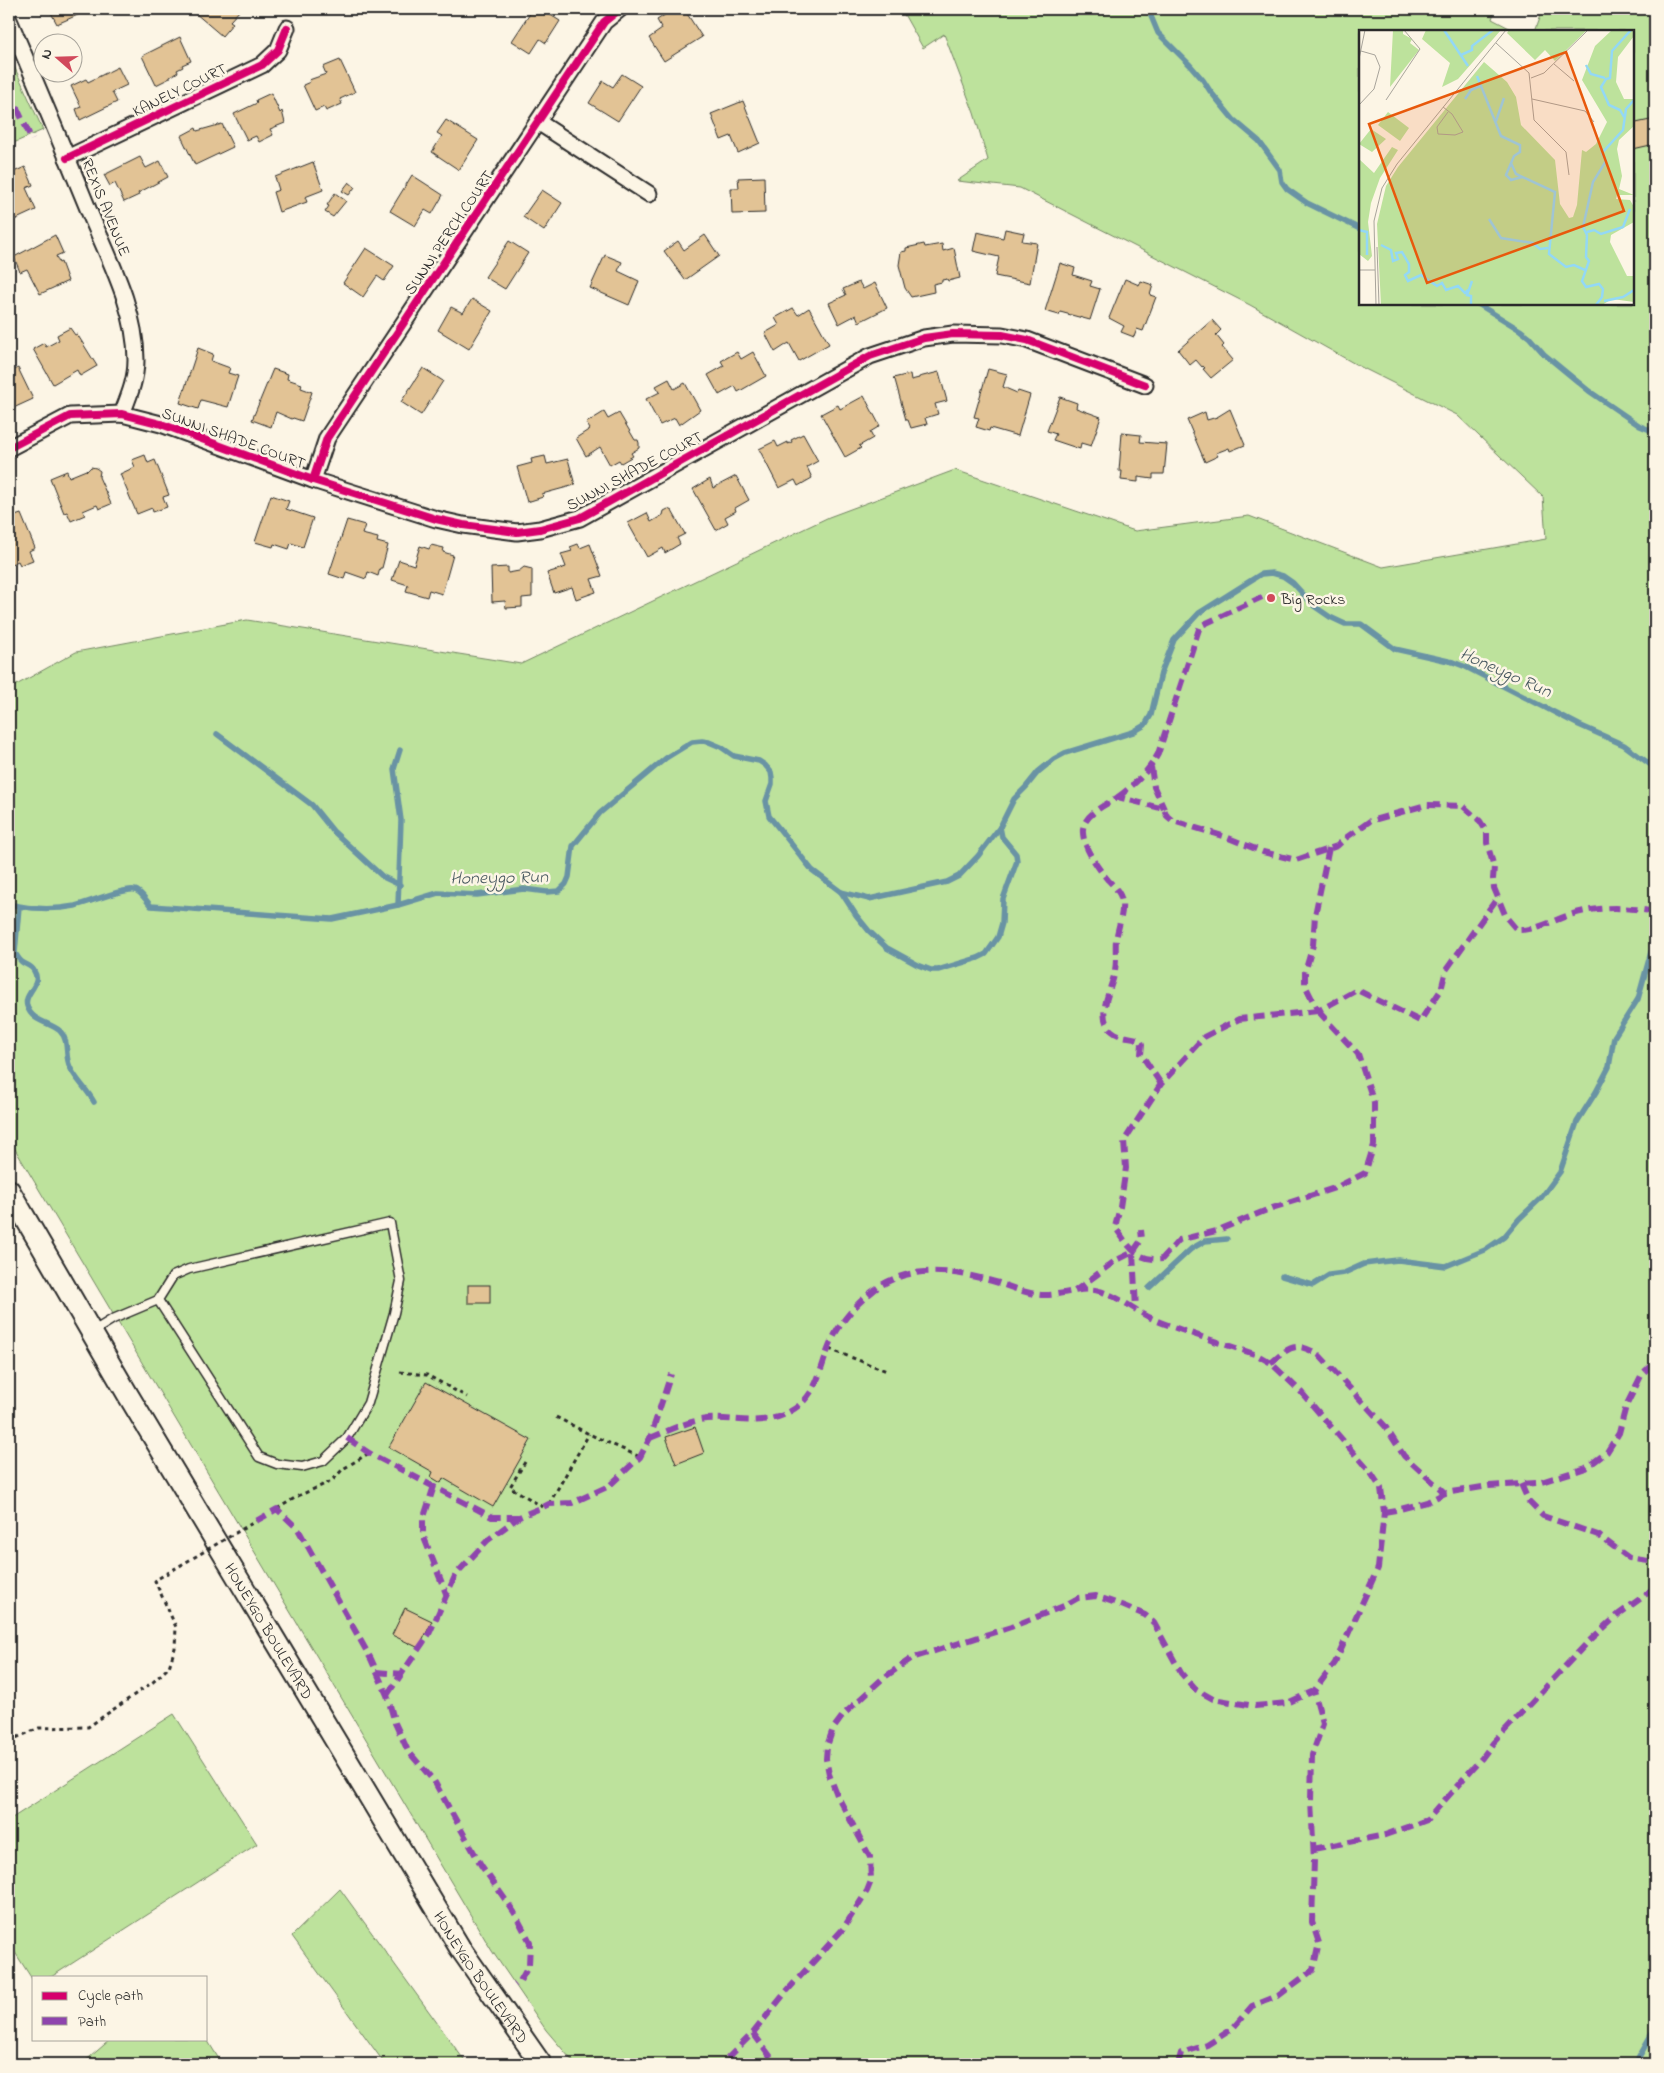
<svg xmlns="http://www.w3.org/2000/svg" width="1664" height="2073" font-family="'Indie Flower',sans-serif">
	<rect width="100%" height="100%" fill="#fcf5e5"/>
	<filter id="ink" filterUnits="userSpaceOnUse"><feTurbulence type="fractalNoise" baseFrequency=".02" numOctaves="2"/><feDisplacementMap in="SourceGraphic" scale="10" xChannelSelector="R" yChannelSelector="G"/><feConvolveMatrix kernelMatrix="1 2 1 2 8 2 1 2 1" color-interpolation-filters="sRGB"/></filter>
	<g filter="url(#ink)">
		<!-- green -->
		<g fill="#bde29c" stroke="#748664">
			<path d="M901 9H1495L1492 19 1515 31H1360V304H1633V31H1535L1543 9H1655V2064H575L546 2030 492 1951 9 1139V689L76 652 247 620 521 664 829 517 955 470 1135 531 1249 516 1383 567 1546 539 1543 497 1457 415 1357 365 1250 305 1020 188 957 181 988 160 974 113 944 34 923 48Z"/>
			<path d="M9 55 43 130 9 145Z"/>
			<path d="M174 1714 257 1844 51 1977H34V1982L9 1943V1820Z"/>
			<path d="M340 1889 467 2064H385L292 1936Z"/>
			<path d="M206 2038 222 2064H79L83 2063 111 2039Z"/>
		</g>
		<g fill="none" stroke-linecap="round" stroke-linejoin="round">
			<!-- stream -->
			<g stroke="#6993a4" stroke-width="5.5">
				<path d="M1059 9 1069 12 1086 9"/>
				<path d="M1148 9 1158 33 1190 65 1203 80 1210 91 1233 119 1259 141 1280 170 1282 182 1287 189 1307 203 1360 229"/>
				<path d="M1478 304 1520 330 1529 337 1544 354 1589 391 1640 426 1655 432"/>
				<path d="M217 734 312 805 333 831 383 877 400 885"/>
				<path d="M841 892 856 915 869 931 887 948 918 965 931 970H938L978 958 986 954 998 937 1002 923 1003 899 1017 861 1016 854 1002 837 1000 827"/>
				<path d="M9 904C29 909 54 910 75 906 88 903 126 887 135 890 142 892 146 901 151 906L332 919 398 905 438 893 477 895 524 889 547 892 559 891 566 884 569 877 573 846 600 813 666 758 692 742 702 741 709 742 721 747 734 756 759 761 765 765 771 772 772 778V784L766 801 769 816 812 870 841 892 869 899 947 882 959 876 978 856 1000 827 1014 799 1026 787 1038 772 1054 759 1065 753 1133 732 1145 725 1151 715 1161 673 1174 640 1199 613 1261 574 1272 573 1283 576 1293 583 1314 606 1330 617 1345 624H1361L1395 649 1453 662 1466 667 1579 725 1624 745 1655 768"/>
				<path d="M398 905 401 820 394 769 400 750"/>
				<path d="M19 907 15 953C17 956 19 960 22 962 26 965 32 966 34 971 43 985 23 993 27 1006 32 1022 50 1022 60 1031 70 1041 64 1055 70 1067 75 1079 87 1089 94 1102"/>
				<path d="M1282 1276 1313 1285 1329 1275 1344 1273 1364 1264 1380 1262 1398 1260 1446 1266 1485 1250 1504 1237 1519 1219 1541 1198 1560 1172 1577 1122 1596 1092 1609 1067 1614 1037 1638 999 1651 952 1655 950"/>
				<path d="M1149 1288 1191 1249 1205 1241 1227 1239"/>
				<path d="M1636 2064 1639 2057 1655 2029"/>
			</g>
		</g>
		<!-- building -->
		<g fill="#e2c395" stroke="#2b2b2b">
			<path d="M49 9H88L89 10 57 24Z"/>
			<path d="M199 9H241L230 21 233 23 222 36 195 13Z"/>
			<path d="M533 9H541L560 21 546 43 540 39 531 53 512 41Z"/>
			<path d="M674 9H684L702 37 664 61 649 38 662 29 657 20Z"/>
			<path d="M180 37 191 61 182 65 183 67 177 70 178 72 170 77V78L156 85 142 56Z"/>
			<path d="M340 60 355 92 340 99 342 104 326 111 324 107 315 111 303 85 310 82 309 80 326 74 323 67Z"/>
			<path d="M118 67 127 85 112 92 117 102 80 120 76 109 81 107 71 86 86 79 88 82Z"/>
			<path d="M622 74 641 86 618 121 589 103 603 81 613 87Z"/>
			<path d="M271 93 280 113 282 111 285 123 270 129 273 135 259 142 256 136 247 140 234 114 257 103 256 100Z"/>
			<path d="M743 101 760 143 738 153 731 136 721 140 711 114Z"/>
			<path d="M1634 118 1636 123 1655 119V144L1633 149V119Z"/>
			<path d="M446 120 478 140 459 170 432 152 442 136 437 133Z"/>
			<path d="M222 124 233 147 195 165 181 136 196 128 197 131Z"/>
			<path d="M140 157 146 168 160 161 168 177 138 193 139 195 124 202 115 183 110 186 104 175Z"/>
			<path d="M313 162 323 190 305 197 307 202 279 212 273 192 279 190 275 177Z"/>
			<path d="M25 167 33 185 26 188 36 210 10 222 9 174Z"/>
			<path d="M412 175 443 195 432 214 425 210 415 226 390 211Z"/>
			<path d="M764 177 765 213 732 214 731 188H739L738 178Z"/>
			<path d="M349 182 355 187 349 195 342 191Z"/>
			<path d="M542 190 562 203 544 231 523 217Z"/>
			<path d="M335 193 346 201 333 217 325 212 329 206 327 205Z"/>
			<path d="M1005 229 1024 233 1022 241 1037 243 1030 283 995 276 999 257 973 251 977 232 1003 238Z"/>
			<path d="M55 235 63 253 56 256 59 263 61 262 68 281 40 294 27 269 20 272 14 257Z"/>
			<path d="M705 235 719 256 685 280 664 251 678 241 684 250Z"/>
			<path d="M509 241 528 253 505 289 485 277Z"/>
			<path d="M924 244 925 247 942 244 943 251 954 248 960 278 948 281 947 279 942 280V282L933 284 934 292 911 297 905 288 899 265 901 252 906 251V248Z"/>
			<path d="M366 248 394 266 384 281 377 276 363 297 343 283Z"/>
			<path d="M605 255 622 262 618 271 639 281 629 305 590 288Z"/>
			<path d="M1060 263 1075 268 1073 275 1092 281 1090 286 1100 289 1090 320 1060 312 1059 315 1045 311Z"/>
			<path d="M1125 279 1139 285 1141 281 1153 285 1150 295 1156 297 1143 331 1137 329 1134 337 1121 332 1124 326 1109 318Z"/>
			<path d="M859 282 863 289 875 283 887 308 859 322 856 315 839 324 829 303 846 295 843 289Z"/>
			<path d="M472 299 492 311 469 349 438 330 451 307 463 313Z"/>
			<path d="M793 308 798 315 809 308 829 344 799 361 789 343 775 352 765 333 779 325 775 318Z"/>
			<path d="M1212 320 1221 330 1216 335 1224 345 1222 347 1233 360 1211 378 1203 369 1205 368 1203 366 1202 367 1196 360 1190 365 1178 350Z"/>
			<path d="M70 328 75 335 77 334 97 366 80 376 77 370 53 384 33 349 44 343 46 347 59 340 57 335Z"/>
			<path d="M198 348 213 354 211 361 230 368 228 373 238 376 228 407 201 400 198 409 180 403Z"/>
			<path d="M737 352 741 359 753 352 766 376 738 392 735 386 719 395 708 375 724 366 721 361Z"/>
			<path d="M18 368 33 399 9 410V373Z"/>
			<path d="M423 368 443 381 421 415 401 402Z"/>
			<path d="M273 369 288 374 287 379 302 384 301 388 312 392 302 421 293 418 292 419 276 412 271 427 252 420Z"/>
			<path d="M988 369 1007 374 1003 387 1017 393 1018 391 1030 395 1018 436 990 428 989 431 976 427 979 418 974 417Z"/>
			<path d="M939 372 947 401 935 404 938 414 925 418 927 424 911 428 908 420H906L895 380 893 378 910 374 911 380 919 378V377Z"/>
			<path d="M669 379 674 389 685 383 700 410 679 425 675 418 660 425 646 399 660 392 656 386Z"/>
			<path d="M864 396 880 426 870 432 873 438 859 446 861 448 845 457 821 414 838 405 840 409Z"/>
			<path d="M1060 397 1077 403 1076 408 1101 417 1091 446 1081 443 1080 449 1053 440 1056 434 1047 431Z"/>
			<path d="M1230 409 1245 445 1230 451 1229 448 1216 453 1218 456 1205 462 1187 420 1205 412 1207 420 1217 417Z"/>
			<path d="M604 412 608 419 619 413 635 440H638L639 443V448L631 453 633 456 621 463 619 460 610 465 600 447 586 456 576 438 590 429 586 423Z"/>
			<path d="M1122 433 1141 435 1140 442 1167 444 1164 474H1153V479L1138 477V482L1121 480 1122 471H1119Z"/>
			<path d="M803 434 818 461 807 467 812 478 798 486 795 480 779 488 759 449 775 441 778 447 788 442V444L792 442 791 440Z"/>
			<path d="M145 455 148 463 155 460 169 495 163 497 167 507 153 512 152 508 137 514 120 474 135 467 132 460Z"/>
			<path d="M545 456 547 464 568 459 575 485 542 494 543 497 527 502 517 467 532 463 531 459Z"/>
			<path d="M91 467 96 468 100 471 99 477 111 504 99 509 97 505 83 511 85 515 71 521 67 512 64 513 50 478 67 471 69 477 86 470 87 471Z"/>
			<path d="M736 476 749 500 735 508 736 511 725 517 728 523 716 530 693 489 710 479 713 488Z"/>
			<path d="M271 495 289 501 286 509 313 518 303 547 291 543 289 549 274 544 273 547 255 542Z"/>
			<path d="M12 509 15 516 21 514 35 548 29 551 33 560 20 565 18 561 9 565V510Z"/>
			<path d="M668 509 672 511 685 534 677 538 680 544 665 553 663 548 647 557 628 523 647 513 651 522 663 515 664 511Z"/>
			<path d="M347 520 365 525 362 534 378 538 377 542 388 545 382 568H380L378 576 368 572 366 579 346 572 344 579 329 574Z"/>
			<path d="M578 544 580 548 590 544 602 576 591 579 596 592 576 599 572 587 554 593 547 573 566 567 561 554 572 551 570 547Z"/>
			<path d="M431 545 444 548 443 552 453 555 442 594 429 590 427 597 406 591 408 585 392 580 399 560 414 565 420 546 429 549Z"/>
			<path d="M508 567V573L519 571 524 567 532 569V597L522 598V607L506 608 505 601 492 602 491 568Z"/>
			<rect x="468" y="1285" width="22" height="18"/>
			<path d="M426 1382 531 1440 493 1507 443 1478 441 1483 431 1477 433 1472 389 1447Z"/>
			<path d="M695 1427 704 1453 676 1464 666 1437Z"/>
			<path d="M405 1608 432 1621 419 1648 392 1635Z"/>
		</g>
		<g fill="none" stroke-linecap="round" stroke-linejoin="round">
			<!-- lane casing -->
			<g stroke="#2b2b2b" stroke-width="11">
				<path id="lane" d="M92 1332 113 1319 158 1300 173 1276 189 1269 390 1223 401 1281 394 1313 368 1403 347 1438 323 1461 302 1467 277 1464 259 1457 158 1300"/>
			</g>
			<!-- street casing -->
			<g stroke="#2b2b2b" stroke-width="19">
				<g id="street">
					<path d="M9 20C37 85 64 150 91 216 110 261 136 310 136 360 136 380 129 396 122 414"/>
					<path d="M538 122 649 194"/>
					<path d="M67 158 262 65 278 50 287 28"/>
					<path d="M9 448 70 416 122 414 161 424 313 480 436 519 463 525 517 532 540 529 580 518 870 356 924 338 953 334 1002 335 1027 340 1145 385"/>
					<path d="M313 480 327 438 604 22 620 9"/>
				</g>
			</g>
			<!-- secondary casing -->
			<g stroke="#2b2b2b" stroke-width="24">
				<g id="secondary">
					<path id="s1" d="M9 1190 128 1395 460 1948 541 2064"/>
				</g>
			</g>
			<!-- path -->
			<g stroke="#2b2b2b" stroke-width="3" stroke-dasharray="4 4" stroke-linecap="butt">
				<path d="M829 1349 887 1371"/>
				<path d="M400 1372 427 1375 467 1397"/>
				<path d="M556 1417 589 1434 640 1457"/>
				<path d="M525 1462 510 1487 543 1507"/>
				<path d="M549 1504 589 1434"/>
				<path d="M277 1509 298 1496 332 1481 343 1469 369 1453"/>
				<path d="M9 1741 39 1728 88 1727 153 1682 169 1667 175 1648 176 1627 155 1581 159 1578"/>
			</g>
			<!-- lane -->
			<use href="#lane" stroke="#fcf5e5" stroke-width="8"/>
			<!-- street -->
			<use href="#street" stroke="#fcf5e5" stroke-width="15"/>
			<!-- secondary -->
			<use href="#secondary" stroke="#fcf5e5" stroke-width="20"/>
			<!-- path-bridge -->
			<path stroke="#2b2b2b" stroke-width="3" stroke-dasharray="4 4" stroke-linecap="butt" d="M159 1578 256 1521"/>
			<!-- quiet -->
			<g stroke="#8e44ad" stroke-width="6" stroke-dasharray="12 6" stroke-linecap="butt">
				<path d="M1505 11 1506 9"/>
				<path d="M9 91 32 140"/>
				<path d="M1151 767 1154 787 1164 809"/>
				<path d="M1118 797C1135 784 1148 772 1158 754L1200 626 1262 597"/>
				<path d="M1329 848 1315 915 1313 945 1305 972V985L1318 1011 1357 990 1420 1021 1441 990 1446 970 1498 897"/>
				<path d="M1318 1011 1358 1054 1374 1103V1145L1365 1173 1335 1188 1272 1208 1216 1231 1179 1240 1162 1259C1135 1261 1129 1246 1115 1227L1120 1207 1126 1168 1124 1141 1161 1084 1204 1037 1239 1019Z"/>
				<path d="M1161 1084 1141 1054 1142 1044 1140 1040C1131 1036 1120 1038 1112 1031 1094 1015 1113 988 1115 970 1117 960 1115 949 1116 940 1118 926 1126 908 1120 895 1117 889 1112 884 1108 880 1098 868 1084 849 1083 833 1081 815 1106 805 1118 797L1164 809 1167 816 1173 821 1226 837 1263 852 1296 860 1337 846 1347 837 1370 821 1426 805 1463 806 1480 821 1487 832V843L1494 867 1493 879 1494 888 1506 917 1517 930C1536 931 1555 919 1573 914 1599 906 1629 907 1655 912"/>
				<path d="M1133 1252 1142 1239 1141 1230"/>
				<path d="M1075 1291 1115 1261 1133 1252 1136 1309"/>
				<path d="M1271 1363C1290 1346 1296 1341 1319 1355L1385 1426 1404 1456 1445 1493"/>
				<path d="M347 1438 369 1453 492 1517H519"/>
				<path d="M650 1438C668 1431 687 1421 707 1419 734 1417 763 1427 789 1412 819 1396 819 1368 832 1340 841 1321 856 1304 873 1291 910 1262 957 1271 999 1283 1013 1288 1028 1294 1043 1295 1061 1296 1082 1286 1099 1291 1119 1296 1135 1311 1153 1319 1186 1333 1222 1343 1257 1355L1271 1363 1301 1392 1371 1473 1381 1488 1384 1512 1378 1568 1335 1663 1314 1691 1287 1703 1255 1706 1213 1699 1195 1689 1181 1673 1154 1623 1145 1615 1124 1606 1096 1596 1078 1598 1064 1606 1011 1627 912 1658 882 1679 844 1714 833 1729 827 1746 826 1759 829 1774 837 1795 870 1857 871 1881 867 1891 843 1929 785 1993 753 2033 722 2064"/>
				<path d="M1521 1484 1529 1502 1543 1516 1598 1535 1629 1558 1655 1562"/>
				<path d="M434 1486 423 1520V1535L447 1596"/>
				<path d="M1384 1512 1396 1510 1427 1502 1445 1493 1489 1486 1538 1483 1586 1468 1607 1452 1619 1433 1626 1406 1642 1374 1655 1362"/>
				<path d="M256 1521 277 1509 298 1529 371 1659 387 1695 395 1723 408 1751 434 1781 481 1865 514 1912 530 1942 529 1965 520 1981 515 1985"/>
				<path d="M376 1672 403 1674"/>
				<path d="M387 1695 429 1634 456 1574 488 1540 519 1517 543 1507 549 1504 572 1503 609 1486 640 1457 650 1438 671 1374"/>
				<path d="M1313 1849 1385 1835 1427 1820 1482 1758 1493 1743 1587 1643 1619 1614 1655 1588"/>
				<path d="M753 2033 776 2064"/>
				<path d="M1178 2064 1181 2053 1207 2045 1232 2029 1252 2006 1278 1996 1313 1970 1319 1943 1312 1922 1314 1860 1311 1801 1312 1755 1323 1724 1314 1691"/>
			</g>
			<!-- cycleway casing -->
			<g stroke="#fcf5e5" stroke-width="11">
				<g id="cycleway">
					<path d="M67 158 262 65 278 50 287 28"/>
					<path d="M9 448 70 416 122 414 161 424 313 480 436 519 463 525 517 532 540 529 580 518 870 356 924 338 953 334 1002 335 1027 340 1145 385"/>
					<path d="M313 480 327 438 604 22 620 9"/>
				</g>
			</g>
			<!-- cycleway -->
			<use href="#cycleway" stroke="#d6006c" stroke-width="8"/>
		</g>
	</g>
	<!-- markers -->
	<circle fill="#d1495b" stroke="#fcf5e5" stroke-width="2" cx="1271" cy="598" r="5"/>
	<g text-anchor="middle" stroke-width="5" stroke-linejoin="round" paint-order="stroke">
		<!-- street labels -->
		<g font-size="16" fill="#2b2b2b" stroke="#fcf5e5">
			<text transform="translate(179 89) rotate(-26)" y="6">KANELY COURT</text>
			<text transform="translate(107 207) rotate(68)" y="6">REXIS AVENUE</text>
			<text transform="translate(448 232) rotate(-56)" y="6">SUNNI PERCH COURT</text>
			<text transform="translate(234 437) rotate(20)" y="6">SUNNI SHADE COURT</text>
			<text transform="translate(634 470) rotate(-28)" y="6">SUNNI SHADE COURT</text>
			<text dy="6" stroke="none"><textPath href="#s1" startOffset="512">HONEYGO BOULEVARD</textPath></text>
			<text dy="6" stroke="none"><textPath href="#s1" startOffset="918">HONEYGO BOULEVARD</textPath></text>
		</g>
		<!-- poi labels -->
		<g font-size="16" fill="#2b2b2b" stroke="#fcf5e5" text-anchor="start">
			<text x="1281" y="604">Big Rocks</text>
		</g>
		<!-- water labels -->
		<g font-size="18" font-style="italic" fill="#45565e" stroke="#fcf5e5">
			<text transform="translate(1506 672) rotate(24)" y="6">Honeygo Run</text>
			<text transform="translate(499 877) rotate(-1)" y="6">Honeygo Run</text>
		</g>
	</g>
	<!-- overview -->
	<g transform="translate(1359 30)">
		<rect width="275" height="275" fill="#fcf5e5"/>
		<path d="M34 0H44V4L53 9 51 13 60 20 31 57ZM67 0H142L99 49 83 57 91 33 63 9ZM150 0H228L196 31 186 20 176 30 148 3ZM253 0 275 1V6L259 27 257 52 265 69H275V96L260 110 258 119 263 146 260 159 275 165H258L257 169 271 170 275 177V192L252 205 251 212 268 246H275V272L253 269 243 275H22L18 194 27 156 39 137 125 32 148 52 157 67 162 95 196 130 201 174 210 188 214 187 218 175 223 120 227 122 237 114 248 92 223 50 236 16ZM29 82 50 98 41 111 19 95ZM12 99 27 109 13 122 0 114ZM33 117 39 120 21 148 12 173 9 192 13 226 9 231 0 224V129L15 143Z" fill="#bde29c"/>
		<path fill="none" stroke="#93d8f5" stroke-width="2.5" d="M85 0 109 36M102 25 113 20V16L134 0M227 35 232 44 246 48M118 46 142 106 161 115V122L155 126 147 145 152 150 163 147M106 69 112 60 121 56M265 87 261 80 250 75 242 57 247 49 251 48 253 21 272 0M137 91 145 68M152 133 157 144 196 162 190 224 207 237 215 235 226 240M130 189 142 208 174 213 181 219 189 218M224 197 234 152 247 131 243 123 264 100 267 79 275 70M224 197 228 205 227 227 230 231 223 251 227 257 240 254 244 259 243 267 237 275M0 200 8 202V225M228 202 235 200 242 204 264 197 271 179M22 215 32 220 34 231 39 229 37 223 43 222 50 234V242L46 245 49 251 62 245 78 256 83 253 87 260 99 256 106 263 109 260M245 271 264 267 275 260M112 275V266L108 265 113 251"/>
		<path fill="none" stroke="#a8a49b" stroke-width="1" d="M137 13 170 43 175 90 207 122 210 145M0 29 6 0M195 34 215 51M172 48 185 43 229 0M173 69 226 81 235 92M27 70 61 19 45 0M0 75 15 59 21 37 16 25 2 21M84 77 93 84 104 102 96 105 79 104 78 97 89 82M18 217 20 275M0 240H16M17 275 15 191 23 158 38 134 147 0"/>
		<path fill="#e8590c" fill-opacity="0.15" stroke="#e8590c" stroke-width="2.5" d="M207 22 265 181 68 253 10 94Z"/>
		<rect width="275" height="275" fill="none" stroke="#2b2b2b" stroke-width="2.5"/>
	</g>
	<!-- margin -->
	<rect width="1664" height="2073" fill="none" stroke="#fcf5e5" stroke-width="30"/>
	<rect x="15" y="15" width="1634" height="2043" fill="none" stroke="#2b2b2b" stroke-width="2" filter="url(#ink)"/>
	<!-- legend -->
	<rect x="32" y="1976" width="175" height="65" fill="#fcf5e5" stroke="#a8a49b"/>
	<rect x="42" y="1992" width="25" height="8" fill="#d6006c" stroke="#a8a49b"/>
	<text x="78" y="2000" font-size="15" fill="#2b2b2b">Cycle path</text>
	<rect x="42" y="2017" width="25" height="8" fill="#8e44ad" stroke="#a8a49b"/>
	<text x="78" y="2026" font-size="15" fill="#2b2b2b">Path</text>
	<!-- north arrow -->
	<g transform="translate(58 58) rotate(290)"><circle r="24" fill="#fcf5e5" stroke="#a8a49b"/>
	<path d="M0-4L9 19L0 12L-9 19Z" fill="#d1495b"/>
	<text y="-8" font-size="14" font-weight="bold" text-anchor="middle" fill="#2b2b2b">N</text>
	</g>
</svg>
